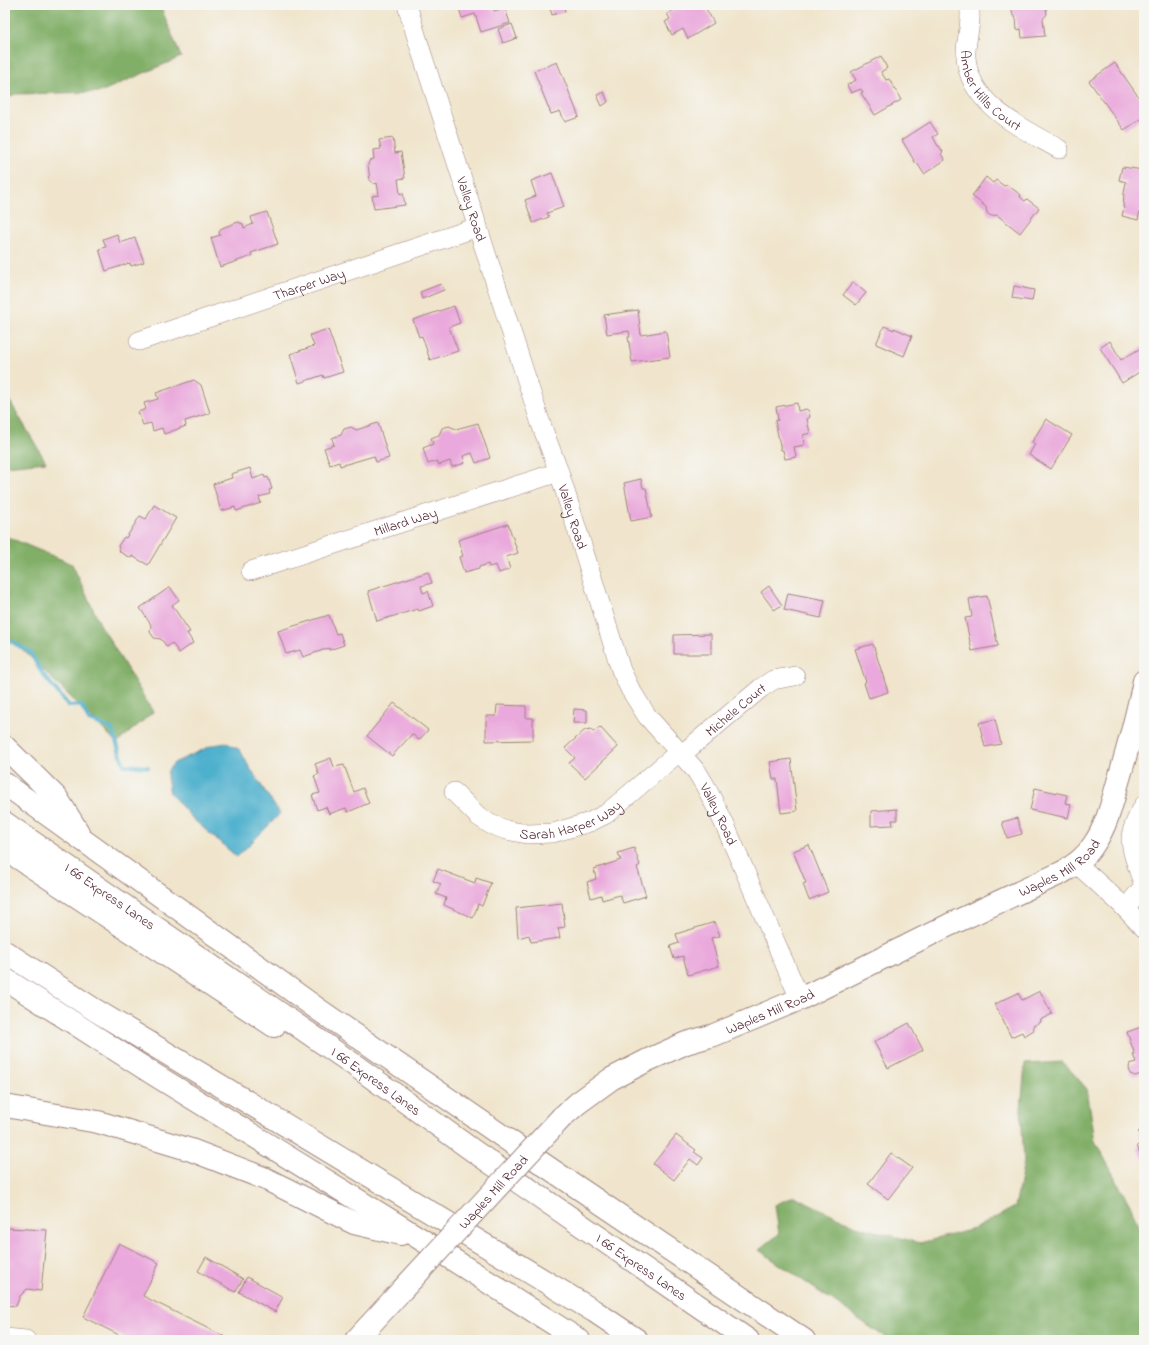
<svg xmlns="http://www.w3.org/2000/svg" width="1149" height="1345" font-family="'Indie Flower',sans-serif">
	<rect width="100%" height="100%" fill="#f6f6f2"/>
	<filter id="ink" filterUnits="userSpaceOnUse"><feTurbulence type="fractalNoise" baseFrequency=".025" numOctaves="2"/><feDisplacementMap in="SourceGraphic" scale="8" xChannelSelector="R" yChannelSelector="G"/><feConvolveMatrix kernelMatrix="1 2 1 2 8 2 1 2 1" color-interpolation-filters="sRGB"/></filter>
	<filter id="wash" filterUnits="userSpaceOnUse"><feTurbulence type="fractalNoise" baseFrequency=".012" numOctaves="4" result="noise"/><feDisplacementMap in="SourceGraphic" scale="16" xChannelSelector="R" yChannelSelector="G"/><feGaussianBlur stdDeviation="0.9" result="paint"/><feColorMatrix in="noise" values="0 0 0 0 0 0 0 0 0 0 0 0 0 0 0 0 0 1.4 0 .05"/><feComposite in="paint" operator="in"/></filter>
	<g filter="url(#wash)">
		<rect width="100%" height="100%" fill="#f0e5cc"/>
		<!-- forest -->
		<g fill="#81af67" stroke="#666749">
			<path d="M5 5H160L181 57 100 92 15 94 5 100Z"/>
			<path d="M5 393 46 462 5 466Z"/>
			<path d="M5 536 72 564 100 624 153 712 117 743 5 632Z"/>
			<path d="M1063 1062 1087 1089 1095 1141 1131 1207 1144 1242V1340H889L759 1250 779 1234 775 1205 794 1196 856 1226 920 1243 974 1229 1015 1207 1024 1162 1021 1110 1025 1064Z"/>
		</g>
		<!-- water -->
		<path fill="#4eb0cd" stroke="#4c687c" d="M227 743 240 750 248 765 280 814 237 857 193 819 170 793 167 777 168 770 174 763 213 745Z"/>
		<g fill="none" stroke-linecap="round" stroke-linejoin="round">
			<!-- stream -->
			<path stroke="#4eb0cd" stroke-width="4" d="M5 638 30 652 42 673 69 706 81 705 89 720 112 729 124 765 148 767"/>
		</g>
		<g id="blocks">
			<!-- building -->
			<g fill="#eaa9dc">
				<path d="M458 5H492L494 11 505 8 510 23 481 32 475 14 462 18Z"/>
				<path d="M549 5H563L565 11 552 15Z"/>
				<path d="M683 5H704L714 23 688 39 683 29 672 35 665 22 670 19 667 14Z"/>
				<path d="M796 5H805L797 8Z"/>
				<path d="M1011 5H1042L1046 8 1047 14 1043 19 1045 36 1022 38 1021 29 1017 30 1016 18H1015V16H1013Z"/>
				<path d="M512 24 517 38 503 43 498 29Z"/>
				<path d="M881 56 887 68 881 72 886 80 889 79 901 100 875 115 861 93 863 92 861 89 851 93 847 85 856 80 851 72Z"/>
				<path d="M557 62 579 117 565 122 560 111 551 114 534 71Z"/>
				<path d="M1115 63 1144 105V117L1124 130 1089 81Z"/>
				<path d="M604 92 608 102 602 106 597 95Z"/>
				<path d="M930 122 938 134 933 137 938 146H939L943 152 941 154 945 160 924 174 917 163 916 164 902 140Z"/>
				<path d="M393 138 395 153 401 152 405 178 398 179 400 194 403 193 405 205 374 209 372 196 379 195 377 183 374 184 370 181 368 164 370 160 374 159 373 150 381 149 379 140Z"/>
				<path d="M1122 167 1144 170V212L1140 211 1138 220 1122 216 1124 207H1123L1124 193 1126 182 1119 180Z"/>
				<path d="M552 173 564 207 547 213 549 217 533 223 525 200 536 196 531 181Z"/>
				<path d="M986 177 993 183 996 180 1004 186 1007 185 1021 195 1020 197 1025 201 1027 199 1039 208 1020 233 997 215 991 216 987 213 986 207 972 196Z"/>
				<path d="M267 212 278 244 251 253 252 256 220 267 211 238 220 235 219 232 222 228 238 222 243 224 244 228 253 224 251 217Z"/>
				<path d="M117 234 120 243 135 238 144 262 131 266 130 263 106 271 99 249 106 247 103 239Z"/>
				<path d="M853 282 866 293 856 305 843 295Z"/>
				<path d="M441 284 444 290 422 299 420 292Z"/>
				<path d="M1014 286 1034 290 1032 301 1012 298Z"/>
				<path d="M454 306 460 323 449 327 458 351 430 360 422 336 419 337 413 320Z"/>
				<path d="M638 310 641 335 666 331 670 357 632 362 628 337H630L629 331 607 334 604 315Z"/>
				<path d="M884 326 894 330V328L912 336 904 356 876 344Z"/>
				<path d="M328 329 343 372 324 378 323 375 299 383 290 354 314 346 310 335Z"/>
				<path d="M1110 341 1121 360 1144 346V369L1122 383 1100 348Z"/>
				<path d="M194 380 201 385 210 413 185 421 186 426 164 434 162 428 153 431 151 423 143 425 138 412 146 409 144 403 158 399 156 393Z"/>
				<path d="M797 403 798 411 806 409 809 411 810 417 807 419 810 433 803 435 804 445 794 447 796 457 785 459 783 450H781L775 421 778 420 776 407Z"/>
				<path d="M1046 419 1072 435 1051 469 1029 455 1035 444 1032 442Z"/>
				<path d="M378 423 389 458 376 462 374 456 340 466 339 462 330 465 324 448 334 445 332 438 341 435 344 429 351 427 356 430Z"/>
				<path d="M478 423 490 458 476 463 472 453 463 456 465 463 452 467 450 461 439 465 437 461 428 464 423 448 433 444 431 438 439 435 442 428 449 426 456 429Z"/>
				<path d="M250 468 253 479 264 475 265 478 268 477 272 489 269 490 270 494 259 497 261 503 236 511 235 507 221 511 213 484 232 478 231 474Z"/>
				<path d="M641 479 643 488H646L652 517 631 521 624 483Z"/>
				<path d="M154 505 176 518 148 565 132 556 131 558 120 552 118 546 124 537 126 538 140 516 146 519Z"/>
				<path d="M508 524 518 553 506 557 510 569 499 573 496 565 489 567 488 564 479 567V569L464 573 459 557 463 556 458 540Z"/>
				<path d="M428 572 432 583 421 586 423 593 428 591 433 606 419 611 418 609 377 621 368 591Z"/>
				<path d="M769 586 782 605 774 610 761 592Z"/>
				<path d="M170 587 179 600 172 605 190 632 187 633 193 643 179 653 172 643 167 647 161 639 154 638 150 632 151 625 140 608Z"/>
				<path d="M788 593 825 600 821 618 784 610Z"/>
				<path d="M987 596 998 646 972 651 965 618 972 617 969 599Z"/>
				<path d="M329 615 336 634 340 633 344 645 329 650V648L303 657 300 650 286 654 278 631Z"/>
				<path d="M711 634V654H674V635Z"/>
				<path d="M873 644 888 692 869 698 864 683 866 682 855 649Z"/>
				<path d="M394 703 428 730 419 740 412 734 392 756 367 736Z"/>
				<path d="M497 705 526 706V718H533V740L486 741V716H496Z"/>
				<path d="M574 709 587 710V723H573Z"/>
				<path d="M995 719 1001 744 985 747 979 723Z"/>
				<path d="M600 727 618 747 585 778 569 763 575 758 565 748 585 730 591 729 593 732Z"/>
				<path d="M331 758 334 767 344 765 354 792 363 788 369 803 348 812 346 808 329 814 326 807 317 810 312 795 320 793 314 776 319 774 315 764Z"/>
				<path d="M791 759 797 811 781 813 777 779H773L770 762Z"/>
				<path d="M1035 788 1067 795 1065 803 1071 804 1068 818 1030 810Z"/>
				<path d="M897 809V820H892L893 825 871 826V811Z"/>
				<path d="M1017 818 1022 834 1007 838 1002 822Z"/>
				<path d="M809 845 828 892 809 900 803 884 806 883 793 851Z"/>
				<path d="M634 848 640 865 637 867 646 896 623 903 620 895 602 900 601 895 591 898 587 882 596 879 594 869 621 860 618 853Z"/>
				<path d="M438 869 475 883 476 878 491 883 482 906 478 904 473 918 444 905 446 898 436 894 441 884 433 881Z"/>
				<path d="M562 903 565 927 558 928 560 938 531 942 529 935 518 938 516 908Z"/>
				<path d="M715 922 720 936 711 938 719 966 688 975 683 956 674 959 670 946 679 943 676 934Z"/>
				<path d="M1040 991 1052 1014 1040 1020 1041 1022 1033 1026 1034 1030 1024 1036 1022 1032 1011 1037 995 1004 1018 993 1022 1000Z"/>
				<path d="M909 1023 923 1050 888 1068 874 1042Z"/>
				<path d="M1144 1026V1073L1135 1076 1130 1074 1129 1068 1130 1064 1136 1062 1133 1055H1135L1127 1032Z"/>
				<path d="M1144 1129V1157L1142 1158 1137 1146 1143 1144 1138 1132Z"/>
				<path d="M676 1135 696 1150 694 1152 703 1158 698 1165 690 1159 674 1180 653 1164Z"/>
				<path d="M891 1153 912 1168 888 1199 868 1184Z"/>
				<path d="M7 1228 47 1230 41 1291 27 1289 20 1296 16 1306 5 1305Z"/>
				<path d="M119 1243 159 1263 143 1296 231 1340H129L83 1317Z"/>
				<path d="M206 1257 243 1279 235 1292 198 1271Z"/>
				<path d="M247 1277 283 1297 275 1312 239 1292Z"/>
			</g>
		</g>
	</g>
	<g filter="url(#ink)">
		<use href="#blocks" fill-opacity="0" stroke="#9d827c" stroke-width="1"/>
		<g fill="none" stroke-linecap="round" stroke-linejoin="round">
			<!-- minor casing -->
			<g stroke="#9d827c" stroke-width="20">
				<g id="minor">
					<path id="s1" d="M407 5 420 48 541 424 559 472 621 670 630 689 647 716 697 772 706 787 724 823 800 999"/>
					<path id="s2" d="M969 5C973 22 965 40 966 57 969 105 1022 128 1059 149"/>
					<path id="s3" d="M139 341 478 227"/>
					<path id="s4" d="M251 571 559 472"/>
					<path id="s5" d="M681 755 761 688 773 680 795 676"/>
					<path id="s6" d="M454 792 478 816 490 824 506 830 527 834 553 833 590 822 606 814 679 752"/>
					<path d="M1077 864 1120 903 1144 928"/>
					<path d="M1126 908 1144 886C1139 870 1131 853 1131 837 1132 826 1139 815 1144 805"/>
					<path d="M5 1338 26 1340"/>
				</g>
			</g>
			<!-- major casing -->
			<g stroke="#9d827c" stroke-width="24">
				<g id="major">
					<path id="s7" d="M562 1117 578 1103 611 1079 648 1060 686 1043 714 1035 800 999 949 925 1063 872C1076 864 1086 857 1094 844 1107 825 1112 803 1118 782 1128 748 1137 715 1144 681"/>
					<path d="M356 1340 402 1290"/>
				</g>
			</g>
			<!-- highway casing -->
			<g stroke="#9d827c" stroke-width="24">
				<g id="highway">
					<path d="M5 747 57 798 78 832"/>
					<path d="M5 784 319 1010 537 1160 804 1340"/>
					<path id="s8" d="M5 823 353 1064 475 1152 748 1340"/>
					<path d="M5 849 274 1026"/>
					<path d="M5 952 95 1010 594 1311 637 1340"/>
					<path d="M5 979 155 1075 419 1238 579 1340"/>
					<path d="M5 1106 98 1122 191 1150 266 1179 354 1223 401 1234"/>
				</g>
			</g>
			<!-- minor -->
			<use href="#minor" stroke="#fff" stroke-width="19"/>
			<!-- major -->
			<use href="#major" stroke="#fff" stroke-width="22"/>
			<!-- highway -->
			<use href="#highway" stroke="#fff" stroke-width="22"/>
			<!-- major-bridge casing -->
			<g stroke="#9d827c" stroke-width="24" stroke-linecap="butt">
				<g id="major-bridge">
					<path id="s9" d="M402 1290 562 1117"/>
				</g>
			</g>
			<!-- major-bridge -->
			<use href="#major-bridge" stroke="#fff" stroke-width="22"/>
		</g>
	</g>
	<g text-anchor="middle" stroke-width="3" stroke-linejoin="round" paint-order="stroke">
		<!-- street labels -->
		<g font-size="14" fill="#4a1f2b" stroke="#f6f6f2">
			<text dy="5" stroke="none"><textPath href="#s2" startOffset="95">Amber Hills Court</textPath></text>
			<text dy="5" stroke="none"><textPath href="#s1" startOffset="214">Valley Road</textPath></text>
			<text dy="5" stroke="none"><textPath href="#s3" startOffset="179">Tharper Way</textPath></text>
			<text dy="5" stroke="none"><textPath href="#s1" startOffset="538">Valley Road</textPath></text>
			<text dy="5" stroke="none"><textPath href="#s4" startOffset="162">Millard Way</textPath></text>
			<text dy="5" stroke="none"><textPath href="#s5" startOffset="71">Michele Court</textPath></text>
			<text dy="5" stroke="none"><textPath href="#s1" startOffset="874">Valley Road</textPath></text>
			<text dy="5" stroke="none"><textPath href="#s6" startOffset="133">Sarah Harper Way</textPath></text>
			<text dy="5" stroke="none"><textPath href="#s7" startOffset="559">Waples Mill Road</textPath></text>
			<text dy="5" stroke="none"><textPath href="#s8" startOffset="128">I 66 Express Lanes</textPath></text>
			<text dy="5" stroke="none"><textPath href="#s7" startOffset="235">Waples Mill Road</textPath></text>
			<text dy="5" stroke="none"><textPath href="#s8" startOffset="452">I 66 Express Lanes</textPath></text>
			<text dy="5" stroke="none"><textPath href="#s9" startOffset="134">Waples Mill Road</textPath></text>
			<text dy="5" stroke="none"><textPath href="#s8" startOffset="776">I 66 Express Lanes</textPath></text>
		</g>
	</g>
	<!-- margin -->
	<rect width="1149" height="1345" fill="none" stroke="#f6f6f2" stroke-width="20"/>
</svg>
